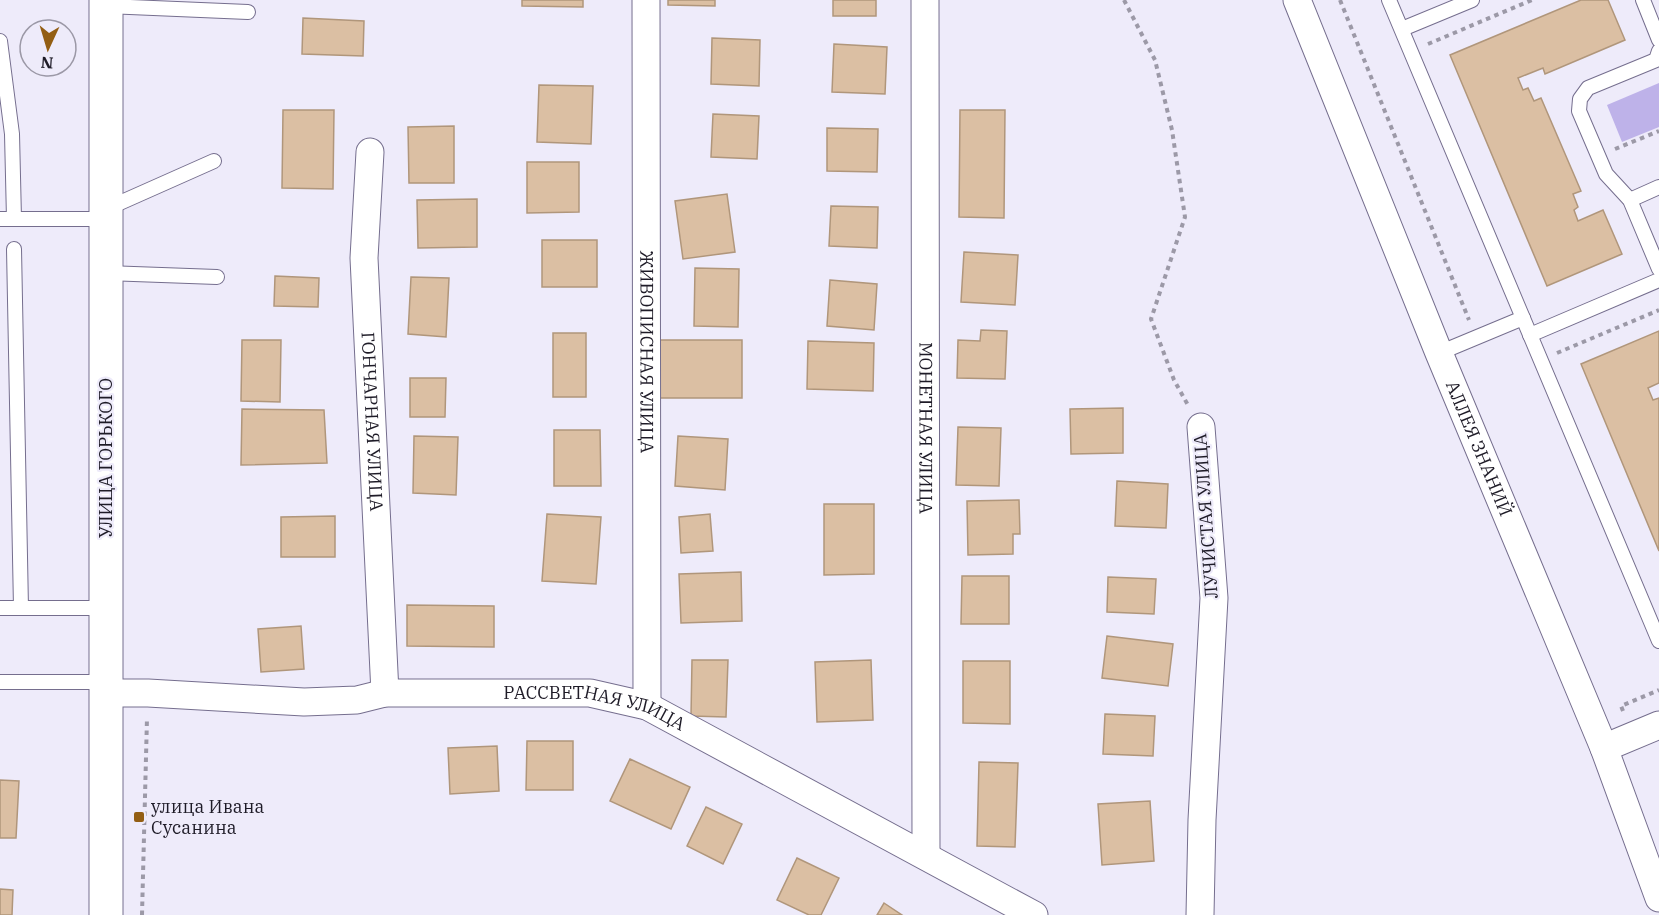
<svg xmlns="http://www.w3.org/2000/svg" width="1659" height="915" font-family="'IBM Plex Serif',serif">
	<rect width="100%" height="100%" fill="#eeebfa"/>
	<!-- green -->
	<path fill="#beb2e9" d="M1659 83V127L1622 142 1607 105Z"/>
	<!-- building -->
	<g fill="#dbbfa3" stroke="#b0967b" stroke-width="1.5">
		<path d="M522 0H583V7L522 6Z"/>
		<path d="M668 0H715V6L668 5Z"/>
		<rect x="833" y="0" width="43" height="16"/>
		<path d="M1581 0H1608L1625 40 1545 74 1543 68 1518 78 1523 90 1528 88 1534 101 1541 98 1581 191 1573 194 1578 207 1574 210 1578 221 1603 210 1622 254 1547 286 1450 55Z"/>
		<path d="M303 18 364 21 363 56 302 54Z"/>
		<path d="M712 38 760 40 759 86 711 84Z"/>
		<path d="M834 44 887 47 885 94 832 92Z"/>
		<path d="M539 85 593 86 591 144 537 142Z"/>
		<path d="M283 110H334L333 189 282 188Z"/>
		<path d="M960 110H1005L1004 218 959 217Z"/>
		<path d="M713 114 759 116 757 159 711 157Z"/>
		<path d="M454 126V183H409L408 127Z"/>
		<path d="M827 128 878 129 877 172 827 171Z"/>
		<path d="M527 162H579V212L527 213Z"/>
		<path d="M727 194 735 252 683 259 675 201Z"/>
		<path d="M477 199V247L418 248 417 200Z"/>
		<path d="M831 206 878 207 877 248 829 246Z"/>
		<rect x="542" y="240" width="55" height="47"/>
		<path d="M964 252 1018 255 1015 305 961 302Z"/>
		<path d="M695 268 739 269 738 327 694 326Z"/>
		<path d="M275 276 319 278 318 307 274 306Z"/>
		<path d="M411 277 449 278 446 337 408 334Z"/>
		<path d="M830 280 877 284 874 330 827 326Z"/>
		<path d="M981 330 1007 331 1005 379 957 378 958 340 980 341Z"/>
		<path d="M1659 331V383L1648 388 1653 400 1659 398V551L1581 364Z"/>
		<rect x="553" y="333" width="33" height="64"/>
		<path d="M242 340H281L280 402 241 401Z"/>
		<path d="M660 340H742V398H658Z"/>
		<path d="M808 341 874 343 873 391 807 389Z"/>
		<path d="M410 378H446L445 417H410Z"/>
		<path d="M1123 408V453L1071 454 1070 409Z"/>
		<path d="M242 409 324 410 327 463 241 465Z"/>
		<path d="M958 427 1001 428 999 486 956 485Z"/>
		<path d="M554 430H600L601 486H554Z"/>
		<path d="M414 436 458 437 456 495 413 493Z"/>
		<path d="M678 436 728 439 725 490 675 486Z"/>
		<path d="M1117 481 1168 484 1166 528 1115 526Z"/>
		<path d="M1019 500 1020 534H1013V554L968 555 967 501Z"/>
		<path d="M824 504H874V574L824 575Z"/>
		<path d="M547 514 601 517 596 584 542 581Z"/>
		<path d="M710 514 713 551 681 553 679 517Z"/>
		<path d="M335 516V557H281V517Z"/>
		<path d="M741 572 742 621 681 623 679 574Z"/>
		<path d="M962 576H1009V624H961Z"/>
		<path d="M1108 577 1156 579 1154 614 1107 612Z"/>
		<path d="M407 605 494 606V647L407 646Z"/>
		<path d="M301 626 304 669 261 672 258 629Z"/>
		<path d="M1107 636 1173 644 1168 686 1102 678Z"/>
		<path d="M692 660H728L726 717 691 716Z"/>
		<path d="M871 660 873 720 817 722 815 662Z"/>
		<path d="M963 661H1010V724L963 723Z"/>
		<path d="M1105 714 1155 716 1153 756 1103 754Z"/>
		<path d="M527 741H573V790H526Z"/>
		<path d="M497 746 499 791 450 794 448 748Z"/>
		<path d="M630 759 690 787 671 829 610 801Z"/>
		<path d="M979 762 1018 763 1015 847 977 846Z"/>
		<path d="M0 780 19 781 16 838H0Z"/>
		<path d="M1150 801 1154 861 1102 865 1098 804Z"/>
		<path d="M706 807 742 824 723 864 687 846Z"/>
		<path d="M797 858 839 878 821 915H809L777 900Z"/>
		<path d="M0 889 13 890 12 915H0Z"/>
		<path d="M884 903 902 915H877Z"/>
	</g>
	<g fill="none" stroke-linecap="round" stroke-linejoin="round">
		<!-- lane casing -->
		<g stroke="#756e8e" stroke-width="16">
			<g id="lane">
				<path d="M1389 0 1659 641"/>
				<path d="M1643 0 1659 40"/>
				<path d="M106 6 248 12"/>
				<path d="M1402 29 1472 0"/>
				<path d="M0 41 12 134 14 219"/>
				<path d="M1659 51 1656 60 1588 88 1580 99 1579 111 1606 174 1630 200 1659 269"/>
				<path d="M1630 200 1659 187"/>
				<path d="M106 209 214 161"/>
				<path d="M0 219H106"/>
				<path d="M14 249 21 608"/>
				<path d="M106 273 217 277"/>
				<path d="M1530 335 1659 280"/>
				<path d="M1439 353 1523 318"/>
				<path d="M0 608H106"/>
				<path d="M0 682H106"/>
			</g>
		</g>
		<!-- street casing -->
		<g stroke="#756e8e" stroke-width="29">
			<g id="street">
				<path id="s1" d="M646 0 647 706"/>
				<path id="s2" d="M925 0 926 856"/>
				<path id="s3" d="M1297 0 1439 353 1604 748 1659 898"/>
				<path id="s4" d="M370 152 364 258 385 693"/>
				<path id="s5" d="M106 693H148L304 702 357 700 385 693H590L647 706 1034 915"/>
				<path d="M1604 748 1659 725"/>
				<path d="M1200 915 1202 820 1214 598 1201 427"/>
			</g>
		</g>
		<!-- primary casing -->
		<g stroke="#756e8e" stroke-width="35">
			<path id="primary" d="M106 0V915"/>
		</g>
		<!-- path -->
		<g stroke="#9c99a7" stroke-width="4" stroke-dasharray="4.5 4.5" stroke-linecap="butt">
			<path d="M1124 0 1155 60 1172 130 1185 217 1151 319 1174 380 1189 407"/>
			<path d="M1340 0 1469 320"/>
			<path d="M1428 44 1532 0"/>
			<path d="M1615 149 1659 131"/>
			<path d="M1557 353 1659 310"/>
			<path d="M1623 711 1621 706 1659 690"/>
			<path d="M142 915 147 718"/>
		</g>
		<!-- lane -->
		<use href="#lane" stroke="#fff" stroke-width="14"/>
		<!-- street -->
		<use href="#street" stroke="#fff" stroke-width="27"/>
		<!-- primary -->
		<use href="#primary" stroke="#fff" stroke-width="33"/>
	</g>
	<!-- markers -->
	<rect fill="#935e13" stroke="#eeebfa" stroke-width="2" x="133" y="811" width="12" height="12" rx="3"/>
	<g text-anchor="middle" stroke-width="4.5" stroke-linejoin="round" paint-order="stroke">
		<!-- street labels -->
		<g font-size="18" fill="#1e1b27" stroke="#eeebfa">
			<text dy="6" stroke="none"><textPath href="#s1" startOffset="352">ЖИВОПИСНАЯ УЛИЦА</textPath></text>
			<text dy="6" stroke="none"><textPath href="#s4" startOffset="270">ГОНЧАРНАЯ УЛИЦА</textPath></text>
			<text dy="6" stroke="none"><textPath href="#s2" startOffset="428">МОНЕТНАЯ УЛИЦА</textPath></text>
			<text dy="6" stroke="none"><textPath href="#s3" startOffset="484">АЛЛЕЯ ЗНАНИЙ</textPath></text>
			<text transform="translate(106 458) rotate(-90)" y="6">УЛИЦА ГОРЬКОГО</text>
			<text transform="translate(1206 516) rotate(-94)" y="6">ЛУЧИСТАЯ УЛИЦА</text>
			<text dy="6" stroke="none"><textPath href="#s5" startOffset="492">РАССВЕТНАЯ УЛИЦА</textPath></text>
		</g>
		<!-- poi labels -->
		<g font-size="18" fill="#1e1b27" stroke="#eeebfa" text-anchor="start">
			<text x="151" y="813">улица Ивана<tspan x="151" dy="21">Сусанина</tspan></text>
		</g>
	</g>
	<!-- north arrow -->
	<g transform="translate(48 48) rotate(184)"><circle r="28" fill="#eeebfa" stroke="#9b98a6" stroke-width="1.5"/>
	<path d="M0-4.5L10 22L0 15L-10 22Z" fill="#935e13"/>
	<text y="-9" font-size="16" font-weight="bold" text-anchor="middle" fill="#1e1b27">N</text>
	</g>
</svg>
